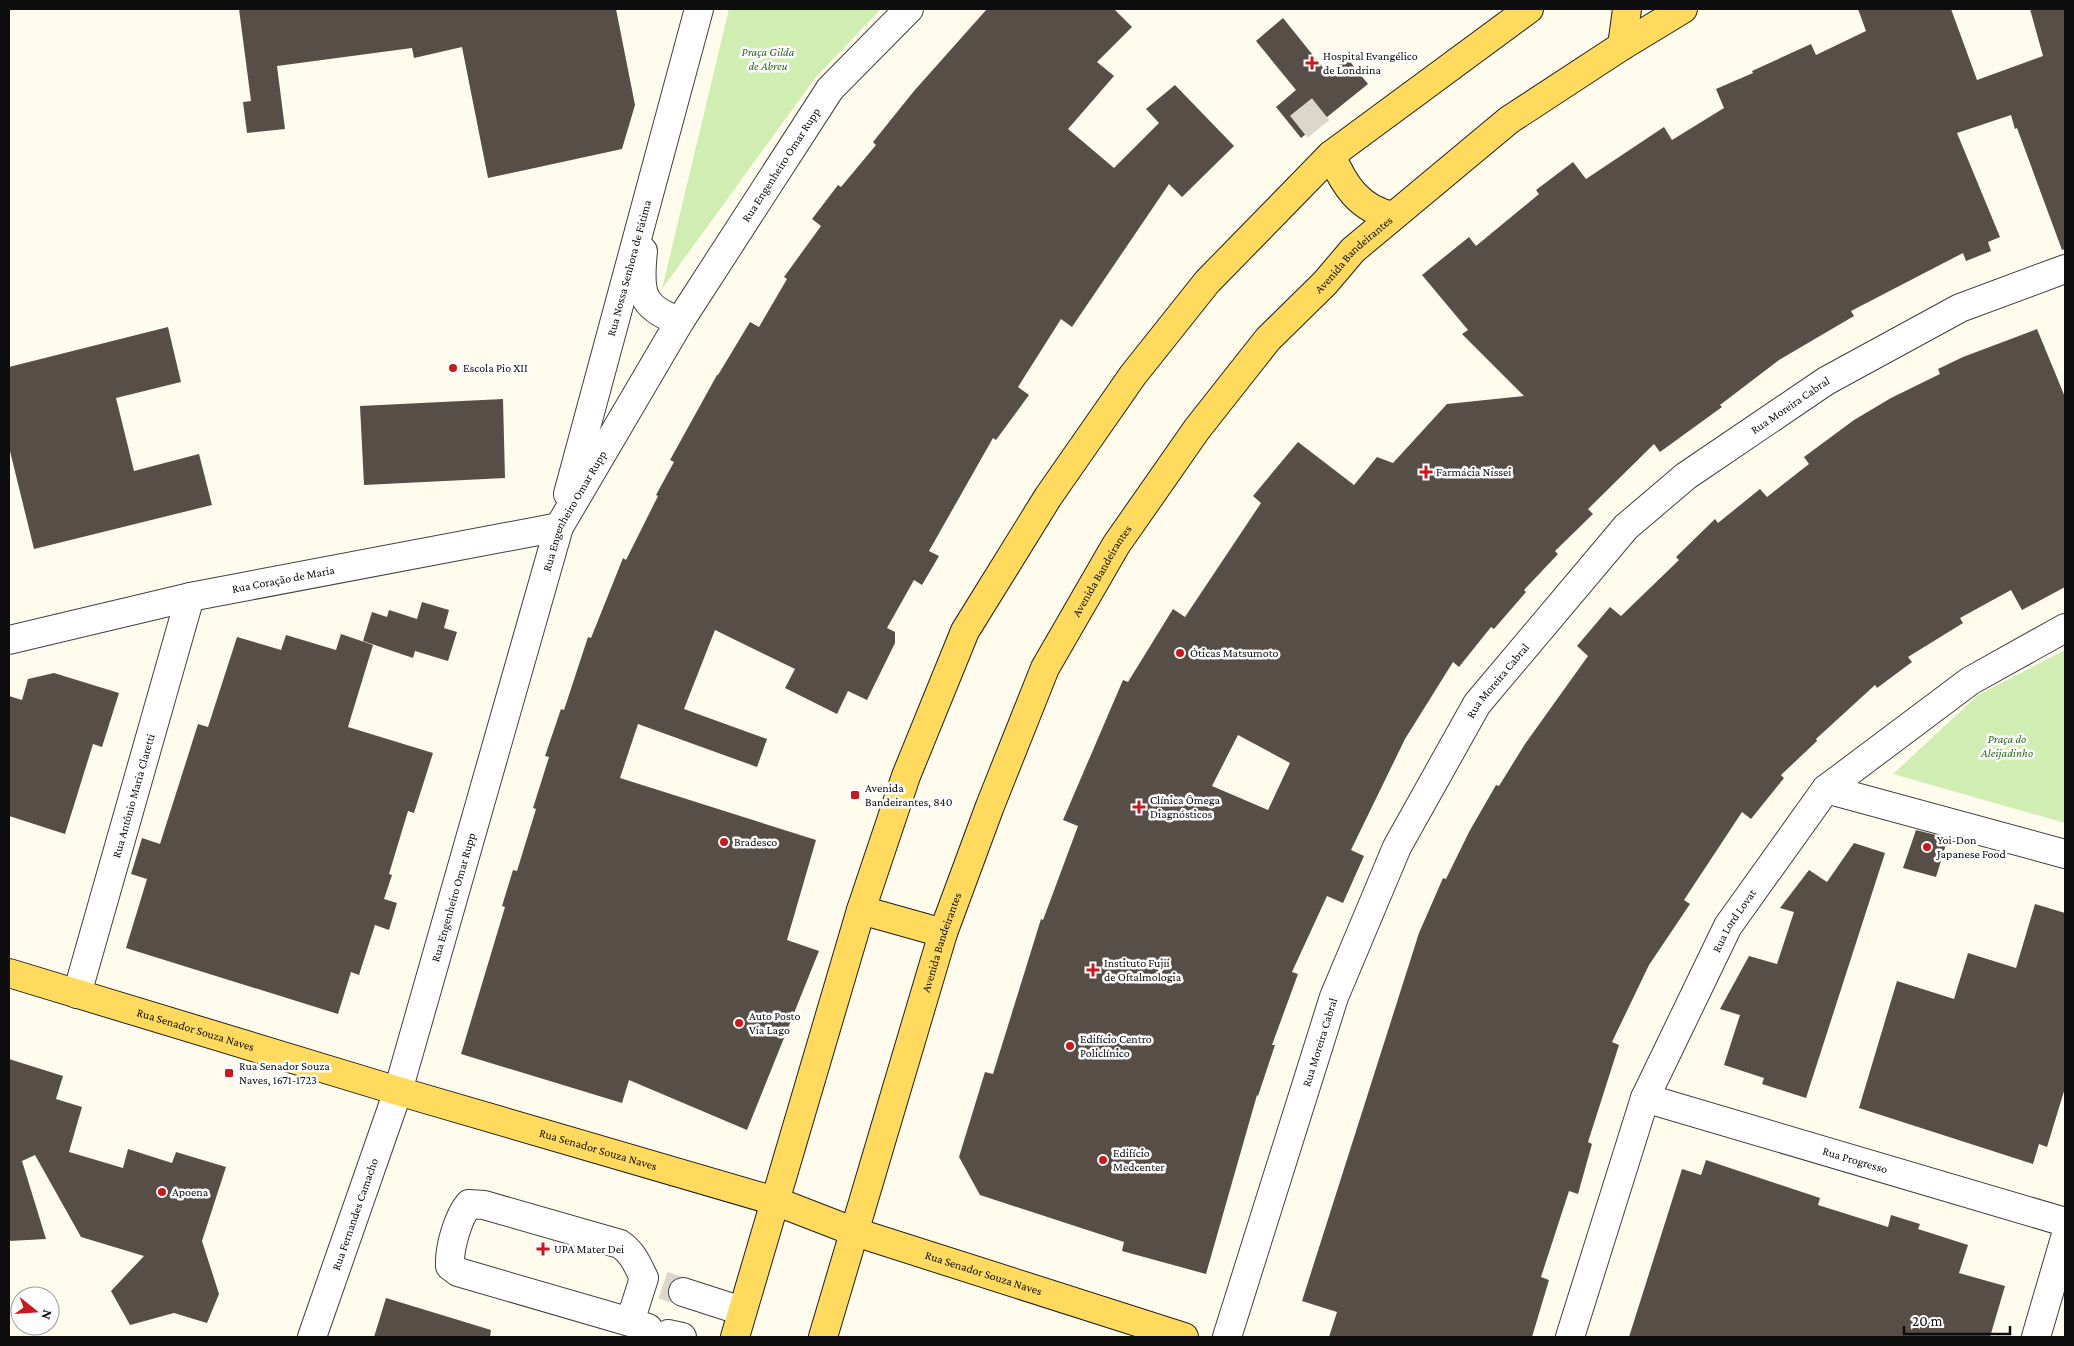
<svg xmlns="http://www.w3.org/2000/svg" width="2074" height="1346" font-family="'Crimson Pro',serif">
	<rect width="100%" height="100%" fill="#fffced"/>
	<!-- green -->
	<g fill="#d0eeb2">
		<path d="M729 9H881L816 77 662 289Z"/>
		<path d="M2065 650V823L1893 774 1978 695Z"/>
	</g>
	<!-- building -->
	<g fill="#574e48" fill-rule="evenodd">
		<path d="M239 9H616L635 105 622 149 488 178 462 47 414 58 412 48 277 66 285 129 247 133 243 102 251 101Z"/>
		<path d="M987 9H1114L1132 27 1097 62 1114 76 1068 129 1114 168 1159 123 1146 109 1175 85 1234 146 1182 197 1169 184 1072 327 1061 319 1018 387 1029 395 996 440 993 438 929 551 939 556 922 585 914 580 887 628 895 632V643L867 700 848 691 837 714 785 688 795 669 715 630 684 709 767 739 757 767 638 724 620 778 816 840 787 940 819 951 747 1130 629 1080 622 1103 461 1054 505 907 502 906 513 870 517 871 536 809 533 808 549 757 545 756 561 709 564 710 588 637 591 638 623 558 626 560 658 496 656 495 674 462 670 460 717 375H718L750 322 759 327 787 279 784 277 821 226 812 219 838 185 841 187 876 145 873 142 914 91Z"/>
		<path d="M1858 9H1951L1977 80 2043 56 2030 9H2065V249L2062 250 2017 128 2015 129 2011 115 1957 133 2000 237 1988 242 1991 251 1966 261 1963 253 1851 311 1854 316 1779 360 1720 405 1722 407 1660 452 1654 444 1588 509 1593 514 1555 551 1558 554 1524 590 1526 592 1494 629 1491 627 1459 667 1453 662 1405 739 1351 850 1364 856 1343 903 1327 896 1292 972 1298 974 1272 1045H1275L1258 1096 1257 1095 1206 1274 1122 1251 1124 1242 980 1195 959 1157 985 1072 993 1074 1041 919 1043 920 1078 826 1063 820 1123 680 1128 682 1173 609 1185 617 1261 503 1253 496 1298 442 1354 485 1377 457 1393 463 1447 404 1524 396 1462 334 1468 330 1422 275 1469 237 1476 246 1539 194 1536 190 1573 162 1586 179 1664 127 1672 140 1724 108 1716 89 1753 73 1752 71 1811 44 1816 55 1866 31ZM1238 735 1290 763 1268 810 1212 786Z"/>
		<path d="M1283 18 1328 74 1347 58 1368 84 1301 138 1276 107 1296 90 1256 41Z"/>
		<path d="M168 327 181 382 116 398 134 471 199 454 212 505 34 549 9 447V367Z"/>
		<path d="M2037 329 2065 397V587L2022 610 2011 590 1960 618 1963 623 1908 657 1912 662 1877 688 1875 685 1816 739 1817 741 1781 775 1784 778 1751 819 1742 812 1684 900 1690 904 1649 965 1612 1042 1619 1045 1588 1142 1592 1144 1578 1194 1569 1191 1541 1277 1549 1280 1532 1337H1329L1337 1312 1302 1301 1419 933 1443 878 1446 879 1469 832 1496 785 1499 786 1525 744 1588 656 1577 646 1610 607 1621 616 1679 560 1676 557 1715 519 1718 523 1760 489 1767 497 1809 464 1804 457 1854 420 1891 398 1940 374 1938 369 1963 357Z"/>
		<path d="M503 399 505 478 364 485 360 406Z"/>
		<path d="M422 602 449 610 444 628 457 632 448 661 415 651 413 658 363 641 372 612 387 617 389 610 417 619Z"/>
		<path d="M341 634 373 645 348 727 433 753 414 813 408 811 389 874 392 875 384 899 397 903 389 930 375 925 359 975 351 972 338 1014 126 948 147 879 131 874 142 838 160 844 198 724 208 727 237 637 281 650 286 635 336 650Z"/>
		<path d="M54 673 119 693 102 747 93 744 65 834 9 816V696L22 700 28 679Z"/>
		<path d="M1916 830 1948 838 1936 877 1903 868Z"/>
		<path d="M1854 843 1885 853 1806 1098 1762 1084 1764 1078 1724 1065 1740 1015 1720 1009 1749 956 1777 964 1794 912 1780 908 1809 870 1827 882Z"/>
		<path d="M2035 904 2065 913V1088L2047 1147 2039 1144 2033 1164 1859 1108 1897 981 1954 999 1968 953 2016 968Z"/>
		<path d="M9 1059 63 1076 56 1099 82 1107 69 1152 123 1168 128 1149 172 1163 176 1152 226 1167 202 1241 219 1294 207 1323 174 1313 130 1325 111 1291 144 1256 81 1237 35 1155 22 1161 46 1239 9 1241Z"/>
		<path d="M1706 1160 1820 1198 1818 1205 1888 1227 1891 1215 1920 1224 1918 1229 1968 1245 1959 1273 2005 1286 1990 1337H1629L1682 1169 1701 1175Z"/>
		<path d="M386 1298 491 1330 490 1337H374Z"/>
	</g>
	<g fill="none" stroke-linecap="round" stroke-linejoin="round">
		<!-- minor-tunnel -->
		<g stroke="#dbd8cb" stroke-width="28" stroke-dasharray="28 14" stroke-linecap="butt">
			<path d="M1301 107 1336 151"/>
			<path d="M663 1285 683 1292"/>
		</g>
		<!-- minor casing -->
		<g stroke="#404040" stroke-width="30">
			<g id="minor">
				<path d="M643 251C639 290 639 308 680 321"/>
				<path id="s1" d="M568 494 699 9"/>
				<path id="s2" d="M9 640 190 597 559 527"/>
				<path d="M1826 789 2065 854"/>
				<path id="s3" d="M77 994 190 597"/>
				<path id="s4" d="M1645 1098 2065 1222"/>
				<path d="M683 1292 742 1311"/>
				<path d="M630 1322 644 1278C637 1264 633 1253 620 1244L484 1205 469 1204C458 1217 449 1248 450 1266L458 1272 630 1322 648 1328"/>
				<path d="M668 1334 682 1337"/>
				<path id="s5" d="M312 1337 398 1091 559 527 680 321 830 89 909 9"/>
				<path id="s6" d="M1227 1337 1334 997 1397 847 1477 704 1626 527 1686 476 1826 381 1960 308 2065 269"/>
				<path id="s7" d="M1570 1337 1645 1098 1728 926 1826 789 1970 681 2065 628"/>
				<path d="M2036 1337 2065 1238"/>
			</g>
		</g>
		<!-- major casing -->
		<g stroke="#1e1e1e" stroke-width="30">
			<g id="major">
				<path d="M1622 46 1627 9"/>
				<path d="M1331 155C1344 185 1359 209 1393 216"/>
				<path d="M861 910 943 933"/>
				<path id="s8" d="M9 973 398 1091 775 1201 855 1232 1184 1337"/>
				<path d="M735 1337 861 910 906 776 965 631 1048 497 1133 375 1207 282 1331 155 1529 9"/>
				<path id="s9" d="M823 1337 943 933 990 806 1045 668 1116 545 1197 429 1253 358 1268 339 1325 283 1353 250 1509 120 1622 46 1683 9"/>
			</g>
		</g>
		<!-- minor -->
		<use href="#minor" stroke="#fff" stroke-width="28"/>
		<!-- major -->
		<use href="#major" stroke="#ffda5d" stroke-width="28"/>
	</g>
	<!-- markers -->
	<g fill="#cb171d" stroke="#fff" stroke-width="2">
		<path d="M1309.5 55.5h5v5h5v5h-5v5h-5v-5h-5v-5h5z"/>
		<circle cx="453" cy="368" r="5"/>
		<path d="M1423.5 464.5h5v5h5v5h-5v5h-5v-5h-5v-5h5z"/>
		<circle cx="1180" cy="653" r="5"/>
		<rect x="850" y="790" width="10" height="10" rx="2.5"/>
		<path d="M1136.5 799.5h5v5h5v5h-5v5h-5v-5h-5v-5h5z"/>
		<circle cx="724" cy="842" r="5"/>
		<circle cx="1927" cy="847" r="5"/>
		<path d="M1090.5 962.5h5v5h5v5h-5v5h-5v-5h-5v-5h5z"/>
		<circle cx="739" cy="1023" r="5"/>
		<circle cx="1070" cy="1046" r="5"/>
		<rect x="224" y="1068" width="10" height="10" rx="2.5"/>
		<circle cx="1103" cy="1160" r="5"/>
		<circle cx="162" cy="1192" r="5"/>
		<path d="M540.5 1241.5h5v5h5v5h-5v5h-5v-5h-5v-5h5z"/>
	</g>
	<g text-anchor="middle" stroke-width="5" stroke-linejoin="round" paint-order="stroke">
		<!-- park labels -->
		<g font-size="12" font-style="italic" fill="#276b17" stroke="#fff">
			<text x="768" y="56">Praça Gilda<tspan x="768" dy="14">de Abreu</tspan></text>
			<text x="2007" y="743">Praça do<tspan x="2007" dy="14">Aleijadinho</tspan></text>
		</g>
		<!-- poi labels -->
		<g font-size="12" fill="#0d0d0d" stroke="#fff" text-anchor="start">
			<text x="1323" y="60">Hospital Evangélico<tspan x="1323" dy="14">de Londrina</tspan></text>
			<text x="463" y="372">Escola Pio XII</text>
			<text x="1436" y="476">Farmácia Nissei</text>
			<text x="1190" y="657">Óticas Matsumoto</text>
			<text x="865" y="792">Avenida<tspan x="865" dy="14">Bandeirantes, 840</tspan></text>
			<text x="1150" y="804">Clínica Ômega<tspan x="1150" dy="14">Diagnósticos</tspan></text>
			<text x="1937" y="844">Yoi-Don<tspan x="1937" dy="14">Japanese Food</tspan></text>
			<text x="734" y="846">Bradesco</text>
			<text x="1104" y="967">Instituto Fujii<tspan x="1104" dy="14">de Oftalmologia</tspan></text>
			<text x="749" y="1020">Auto Posto<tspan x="749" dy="14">Via Lago</tspan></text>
			<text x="1080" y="1043">Edifício Centro<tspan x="1080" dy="14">Policlínico</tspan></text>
			<text x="239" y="1070">Rua Senador Souza<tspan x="239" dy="14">Naves, 1671-1723</tspan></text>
			<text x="1113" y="1157">Edifício<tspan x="1113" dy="14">Medcenter</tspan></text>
			<text x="172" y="1196">Apoena</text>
			<text x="554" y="1253">UPA Mater Dei</text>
		</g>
		<!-- street labels -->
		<g font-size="12" fill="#0d0d0d" stroke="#fff">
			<text dy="4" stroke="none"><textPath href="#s5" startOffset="1272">Rua Engenheiro Omar Rupp</textPath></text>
			<text dy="4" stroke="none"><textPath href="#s9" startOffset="1224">Avenida Bandeirantes</textPath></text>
			<text dy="4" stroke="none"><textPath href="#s1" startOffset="234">Rua Nossa Senhora de Fátima</textPath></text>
			<text dy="4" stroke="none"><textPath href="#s6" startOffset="1119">Rua Moreira Cabral</textPath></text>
			<text dy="4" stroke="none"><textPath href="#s5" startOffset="868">Rua Engenheiro Omar Rupp</textPath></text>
			<text dy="4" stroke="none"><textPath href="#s9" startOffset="818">Avenida Bandeirantes</textPath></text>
			<text dy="4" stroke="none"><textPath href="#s2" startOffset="281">Rua Coração de Maria</textPath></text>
			<text dy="4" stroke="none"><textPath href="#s6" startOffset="714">Rua Moreira Cabral</textPath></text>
			<text dy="4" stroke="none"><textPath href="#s3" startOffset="206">Rua Antônio Maria Claretti</textPath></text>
			<text dy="4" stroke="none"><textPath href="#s5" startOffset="462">Rua Engenheiro Omar Rupp</textPath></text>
			<text dy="4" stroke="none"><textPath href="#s7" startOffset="449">Rua Lord Lovat</textPath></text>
			<text dy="4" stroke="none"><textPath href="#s9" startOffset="412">Avenida Bandeirantes</textPath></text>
			<text dy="4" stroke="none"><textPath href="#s8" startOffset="195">Rua Senador Souza Naves</textPath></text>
			<text dy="4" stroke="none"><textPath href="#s6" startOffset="309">Rua Moreira Cabral</textPath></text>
			<text dy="4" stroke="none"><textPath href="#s8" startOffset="615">Rua Senador Souza Naves</textPath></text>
			<text dy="4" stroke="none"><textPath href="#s4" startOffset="219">Rua Progresso</textPath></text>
			<text dy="4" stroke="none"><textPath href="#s5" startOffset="130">Rua Fernandes Camacho</textPath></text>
			<text dy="4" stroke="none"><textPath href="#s8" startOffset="1020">Rua Senador Souza Naves</textPath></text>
		</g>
	</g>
	<!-- border -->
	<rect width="2074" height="1346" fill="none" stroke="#0d0d0d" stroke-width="20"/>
	<!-- north arrow -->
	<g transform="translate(35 1311) rotate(107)"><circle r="24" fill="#ffffff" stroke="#9e9e9e"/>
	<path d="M0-4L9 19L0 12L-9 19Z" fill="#cb171d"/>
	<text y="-8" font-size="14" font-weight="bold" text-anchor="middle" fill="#0d0d0d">N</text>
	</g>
	<!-- scale -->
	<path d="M1904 1326v8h106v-8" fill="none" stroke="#0d0d0d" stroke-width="2.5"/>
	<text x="1912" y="1326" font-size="15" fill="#0d0d0d" stroke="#ffffff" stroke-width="4" paint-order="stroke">20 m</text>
</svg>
